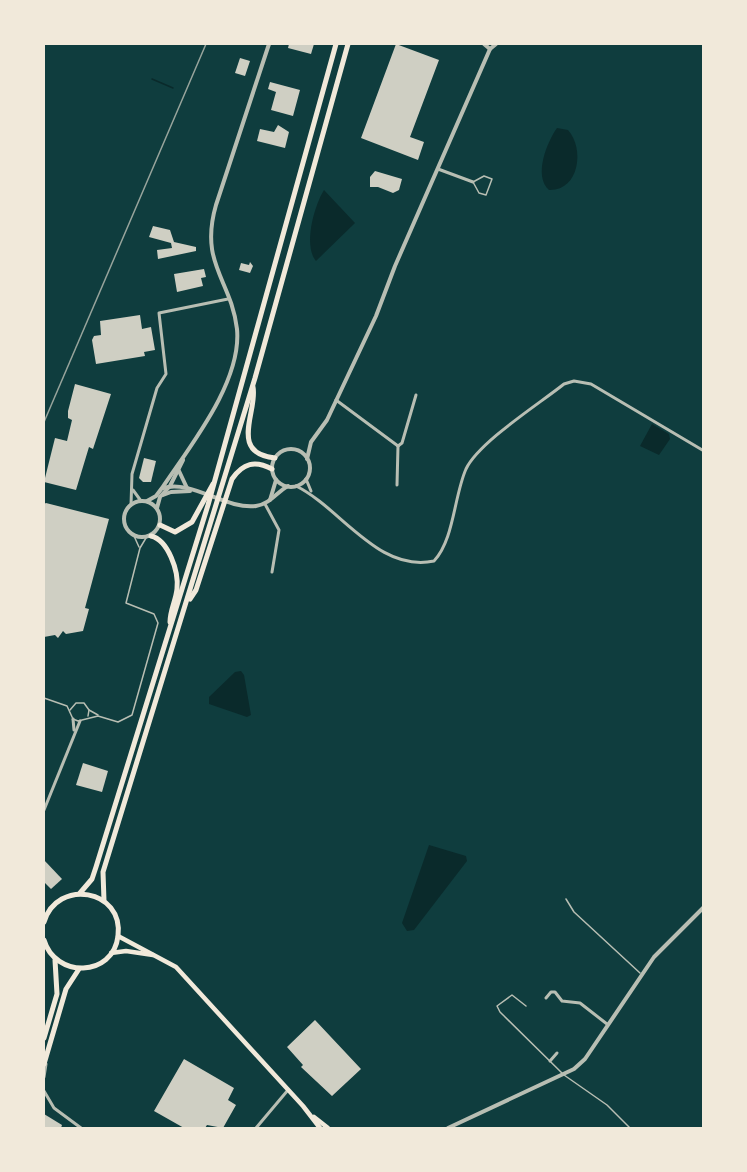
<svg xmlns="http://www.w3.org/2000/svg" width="747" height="1172" font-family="Raleway,sans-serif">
	<rect width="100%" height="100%" fill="#0f3d3e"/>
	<!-- water -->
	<g fill="#0a2a2b">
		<path d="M557 128 568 130C585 149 579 191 549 190 533 176 547 142 557 128Z"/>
		<path d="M324 190 355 223 316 261C303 246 314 206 324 190Z"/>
		<path d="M652 424 669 434 670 439 659 455 640 446Z"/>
		<path d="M241 671 244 675 251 715 247 717 209 704V697L235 672Z"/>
		<path d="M429 845 466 856 467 861 414 930 407 931 402 923Z"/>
	</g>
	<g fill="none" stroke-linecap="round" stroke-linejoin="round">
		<!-- stream -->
		<path stroke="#0a2a2b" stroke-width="1.5" d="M152 79 173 88"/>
	</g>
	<!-- building -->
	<g fill="#cfcfc3">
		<path d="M289 44H314L311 54 288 48Z"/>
		<path d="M396 44 439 60 410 137 424 142 418 160 361 138Z"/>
		<path d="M240 58 250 61 245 76 235 73Z"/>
		<path d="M270 82 300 90 293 116 271 110 276 92 268 89Z"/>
		<path d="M278 125 289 132 285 148 257 141 260 129 274 132Z"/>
		<path d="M375 171 402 179 399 190 393 193 378 187H370V177Z"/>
		<path d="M153 226 170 230 174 242 196 247V251L158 259 157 250 172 248 171 243 149 237Z"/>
		<path d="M250 262 253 266 250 273 239 270 241 263 249 265Z"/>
		<path d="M204 269 206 277 201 278 203 286 177 292 174 274Z"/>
		<path d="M140 315 142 329 151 327 155 350 144 352 145 356 96 364 92 340 94 336 101 335 100 321Z"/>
		<path d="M75 384 111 394 93 449 89 447 76 490 44 482 55 438 67 441 72 420 68 418V411Z"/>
		<path d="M144 458 156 461 151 482H143L139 478Z"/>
		<path d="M46 503 109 519 85 608 89 609 83 631 66 634 63 631 58 638 55 635 44 637V504Z"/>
		<path d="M83 763 108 771 102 792 76 785Z"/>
		<path d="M44 860 62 879 51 889 44 882Z"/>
		<path d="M315 1020 361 1069 332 1096 301 1067 303 1065 287 1047Z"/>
		<path d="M184 1059 234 1088 228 1100 236 1105 223 1128 207 1125 205 1128H184L154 1111Z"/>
		<path d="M44 1114 62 1125 61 1128H44Z"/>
	</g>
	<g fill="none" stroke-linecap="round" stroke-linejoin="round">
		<!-- service -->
		<g stroke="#b8beb3" stroke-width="1.5">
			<path d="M484 176 492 179 486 195 479 193 473 182Z"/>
			<path d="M134 536 139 547"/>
			<path d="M44 698 67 706 73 719 78 721 98 716 118 722 132 715 158 623 154 614 126 603 140 548 146 538"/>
			<path d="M70 710 76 703H84L89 710 88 716"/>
			<path d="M89 710 98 715"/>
			<path d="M566 899 574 912 640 973"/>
			<path d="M526 1006 512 995 497 1006 500 1012 564 1075 607 1105 630 1128"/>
		</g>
		<!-- minor -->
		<g stroke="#b8beb3" stroke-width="3">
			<path d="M438 169 473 182"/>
			<path d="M336 400 398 446"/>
			<path d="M398 446 402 443 416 395"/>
			<path d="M306 479 311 491"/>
			<path d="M397 485 398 446"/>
			<path d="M296 486C341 508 378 573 434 561 454 540 454 496 466 469 479 442 539 404 564 384L574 381 591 384 704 451"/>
			<path d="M133 490 141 501"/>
			<path d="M265 504 279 530 272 572"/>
			<path d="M131 505 132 474 157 388 166 374 159 313 228 299"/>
			<path d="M73 719 74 730"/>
			<path d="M44 810 80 721"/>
			<path d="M546 998 551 992H555L562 1001 580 1003 607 1024"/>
			<path d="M550 1061 557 1053"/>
			<path d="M44 1077 46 1064"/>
			<path d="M44 1091 54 1108 81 1128"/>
			<path d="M256 1128 288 1090"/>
		</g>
		<!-- tertiary -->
		<g stroke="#b8beb3" stroke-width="4">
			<path d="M484 44 490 49"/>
			<circle cx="291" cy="468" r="19"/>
			<path d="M307 459 311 442 327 420 376 316 395 266 490 49 496 44"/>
			<path d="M179 471 187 488"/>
			<path d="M163 488C191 479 226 510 256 506 270 504 277 492 288 486"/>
			<path d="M163 495 171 492 190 491"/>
			<path d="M270 500 276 480"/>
			<circle cx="142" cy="519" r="18"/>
			<path d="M147 501 156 496 162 488C190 446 242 382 237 329 231 279 199 264 216 205L269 44"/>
			<path d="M157 508 160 497 170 486 183 460"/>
			<path d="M448 1128 574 1069 585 1059 654 957 704 907"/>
		</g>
		<!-- secondary -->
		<g stroke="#f1e9da" stroke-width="4.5">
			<path d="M118 936 176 967 303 1106 320 1128"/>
			<path d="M111 953 126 951 153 955"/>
			<path d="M314 1117 328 1128"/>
		</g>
		<!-- primary -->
		<g stroke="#f1e9da" stroke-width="5">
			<path d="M44 922C57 878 124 889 118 936 113 978 55 978 44 940"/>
			<path d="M44 1038 57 994 55 960"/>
			<path d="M44 1064 66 989 79 969"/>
		</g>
		<!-- trunk -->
		<g stroke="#f1e9da" stroke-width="5">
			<path d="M253 387C258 411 228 453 275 458"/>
			<path d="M160 525 175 532 192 522 213 484"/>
			<path d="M151 536C168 540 179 571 177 589 176 600 170 610 170 622"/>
			<path d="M190 599 196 590 232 479C243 463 255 460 272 469"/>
			<path d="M80 893 92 879 96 867 208 505 336 44"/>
			<path d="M104 901 103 872 255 378 348 44"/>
		</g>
		<!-- rail -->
		<path stroke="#97a49c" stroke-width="1.5" d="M44 422 206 44"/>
	</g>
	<!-- border -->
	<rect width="747" height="1172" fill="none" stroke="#f1e9da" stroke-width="90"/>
</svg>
